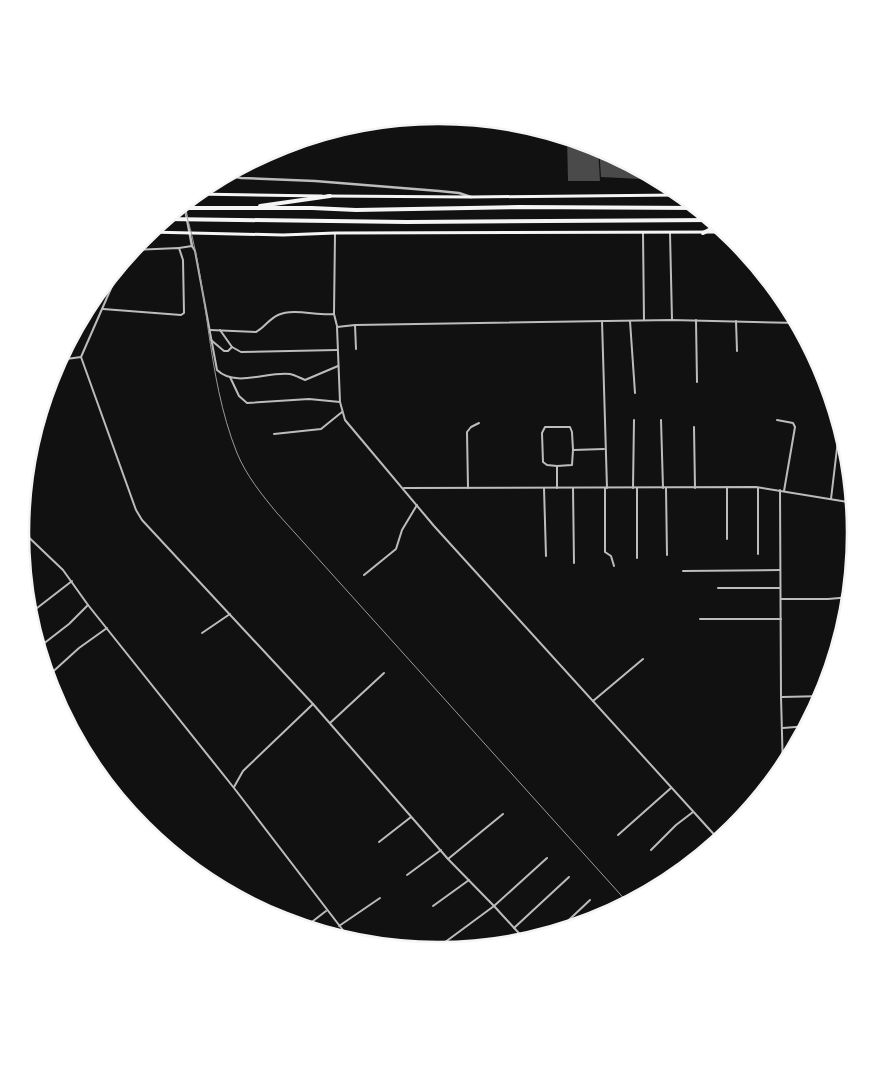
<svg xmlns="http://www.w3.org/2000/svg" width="877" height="1067" font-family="'Source Sans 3',sans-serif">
	<rect width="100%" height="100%" fill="#111"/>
	<!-- building -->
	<g fill="#4a4a4a">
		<path d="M567 137 598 147 600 181H568Z"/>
		<path d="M599 147 629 163 662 180 601 177Z"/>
	</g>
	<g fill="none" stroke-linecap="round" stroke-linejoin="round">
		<!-- minor -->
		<g stroke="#bcbcbc" stroke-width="2">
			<path d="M643 233 644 320"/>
			<path d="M670 233 672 320"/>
			<path d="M179 248 192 246 195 251 217 370C236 388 267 371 290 374 295 375 300 378 305 380L338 366"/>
			<path d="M123 261 81 357 136 510 142 520 313 704 448 859 494 906 527 942"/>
			<path d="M103 309 181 315 184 313 183 260 179 248 133 250"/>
			<path d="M334 314 335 234"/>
			<path d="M696 320 697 382"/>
			<path d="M602 321 607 488"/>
			<path d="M630 321 635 393"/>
			<path d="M736 321 737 351"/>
			<path d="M355 325 356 349"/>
			<path d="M210 330 256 332C264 328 269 319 278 315 294 308 317 316 334 314L337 326"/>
			<path d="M220 330 232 347 241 352 337 350"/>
			<path d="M211 340 224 351H228L232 347"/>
			<path d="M59 360 81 357"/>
			<path d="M230 377 239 396 247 403 309 399 340 402"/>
			<path d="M661 420 663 488"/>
			<path d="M777 420 793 423 795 427 784 491"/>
			<path d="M694 427 695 488"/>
			<path d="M274 434 321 429 342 412"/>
			<path d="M557 466 572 465 573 450"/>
			<path d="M404 488 756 487 854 503"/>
			<path d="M468 488 467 432 471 427 479 423"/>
			<path d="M544 488 546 556"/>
			<path d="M557 488V466L547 465 543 462 542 433 545 427H570L572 432 573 450 604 449"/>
			<path d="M573 488 574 563"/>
			<path d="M605 488V552L611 556 614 566"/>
			<path d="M633 488 634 420"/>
			<path d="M637 488V558"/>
			<path d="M666 488 667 555"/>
			<path d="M758 488V554"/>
			<path d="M780 490 781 697 783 770"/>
			<path d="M831 499 840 423"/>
			<path d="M20 529 63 570 88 605 234 788 352 942"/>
			<path d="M727 539V487"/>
			<path d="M683 571 780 570"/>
			<path d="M364 575 396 549 402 530 417 505"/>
			<path d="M718 588H780"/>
			<path d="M781 599H828L851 597"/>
			<path d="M28 615 72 581"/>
			<path d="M700 619H781"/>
			<path d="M202 633 230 614"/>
			<path d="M38 648 69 624 88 605"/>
			<path d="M47 677 79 648 107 628"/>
			<path d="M782 697 824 696"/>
			<path d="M593 701 643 659"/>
			<path d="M330 723 384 673"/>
			<path d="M783 728 808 726"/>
			<path d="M782 758H791"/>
			<path d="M234 787 243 771 313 704"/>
			<path d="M618 835 671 788"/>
			<path d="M720 841 434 526 345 420 340 402 337 327 355 325 672 320 798 323"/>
			<path d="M379 842 411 817"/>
			<path d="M651 850 676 825 693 812"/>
			<path d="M448 859 503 814"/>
			<path d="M407 875 441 850"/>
			<path d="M433 906 469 880"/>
			<path d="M339 926 380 898"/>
			<path d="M304 928 326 911"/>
			<path d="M514 928 569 877"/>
			<path d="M554 934 590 900"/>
			<path d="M433 951 494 906 547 858"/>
		</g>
		<!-- tertiary -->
		<g stroke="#bcbcbc" stroke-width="2.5">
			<path d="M226 175 241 178 315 181 439 191 459 193 471 197"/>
			<path d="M184 203 192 246"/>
		</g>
		<!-- primary -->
		<g stroke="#f5f5f5" stroke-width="3">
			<path d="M195 194 322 196"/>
			<path d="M328 196 471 197 677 195"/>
			<path d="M149 232 283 235 335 233 728 232"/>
		</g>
		<!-- trunk -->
		<g stroke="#f5f5f5" stroke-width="4">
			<path d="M676 195 685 197"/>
			<path d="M260 206 330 196"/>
			<path d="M179 208H312L356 210 518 207 698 208"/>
			<path d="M165 219 407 222 713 220"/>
			<path d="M703 233 719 225"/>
		</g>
		<!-- rail -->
		<path stroke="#9a9a9a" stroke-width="1" d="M183 204C210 285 205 373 237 453 246 475 262 495 277 513L629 904"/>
	</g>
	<!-- crop -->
	<path d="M0 0H877V1067H0ZM29 533a409 409 0 1 1 818 0a409 409 0 1 1-818 0Z" fill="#fff" fill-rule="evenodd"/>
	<path fill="none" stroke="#f5f5f5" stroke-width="2.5" d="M29 533a409 409 0 1 1 818 0a409 409 0 1 1-818 0Z"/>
</svg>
